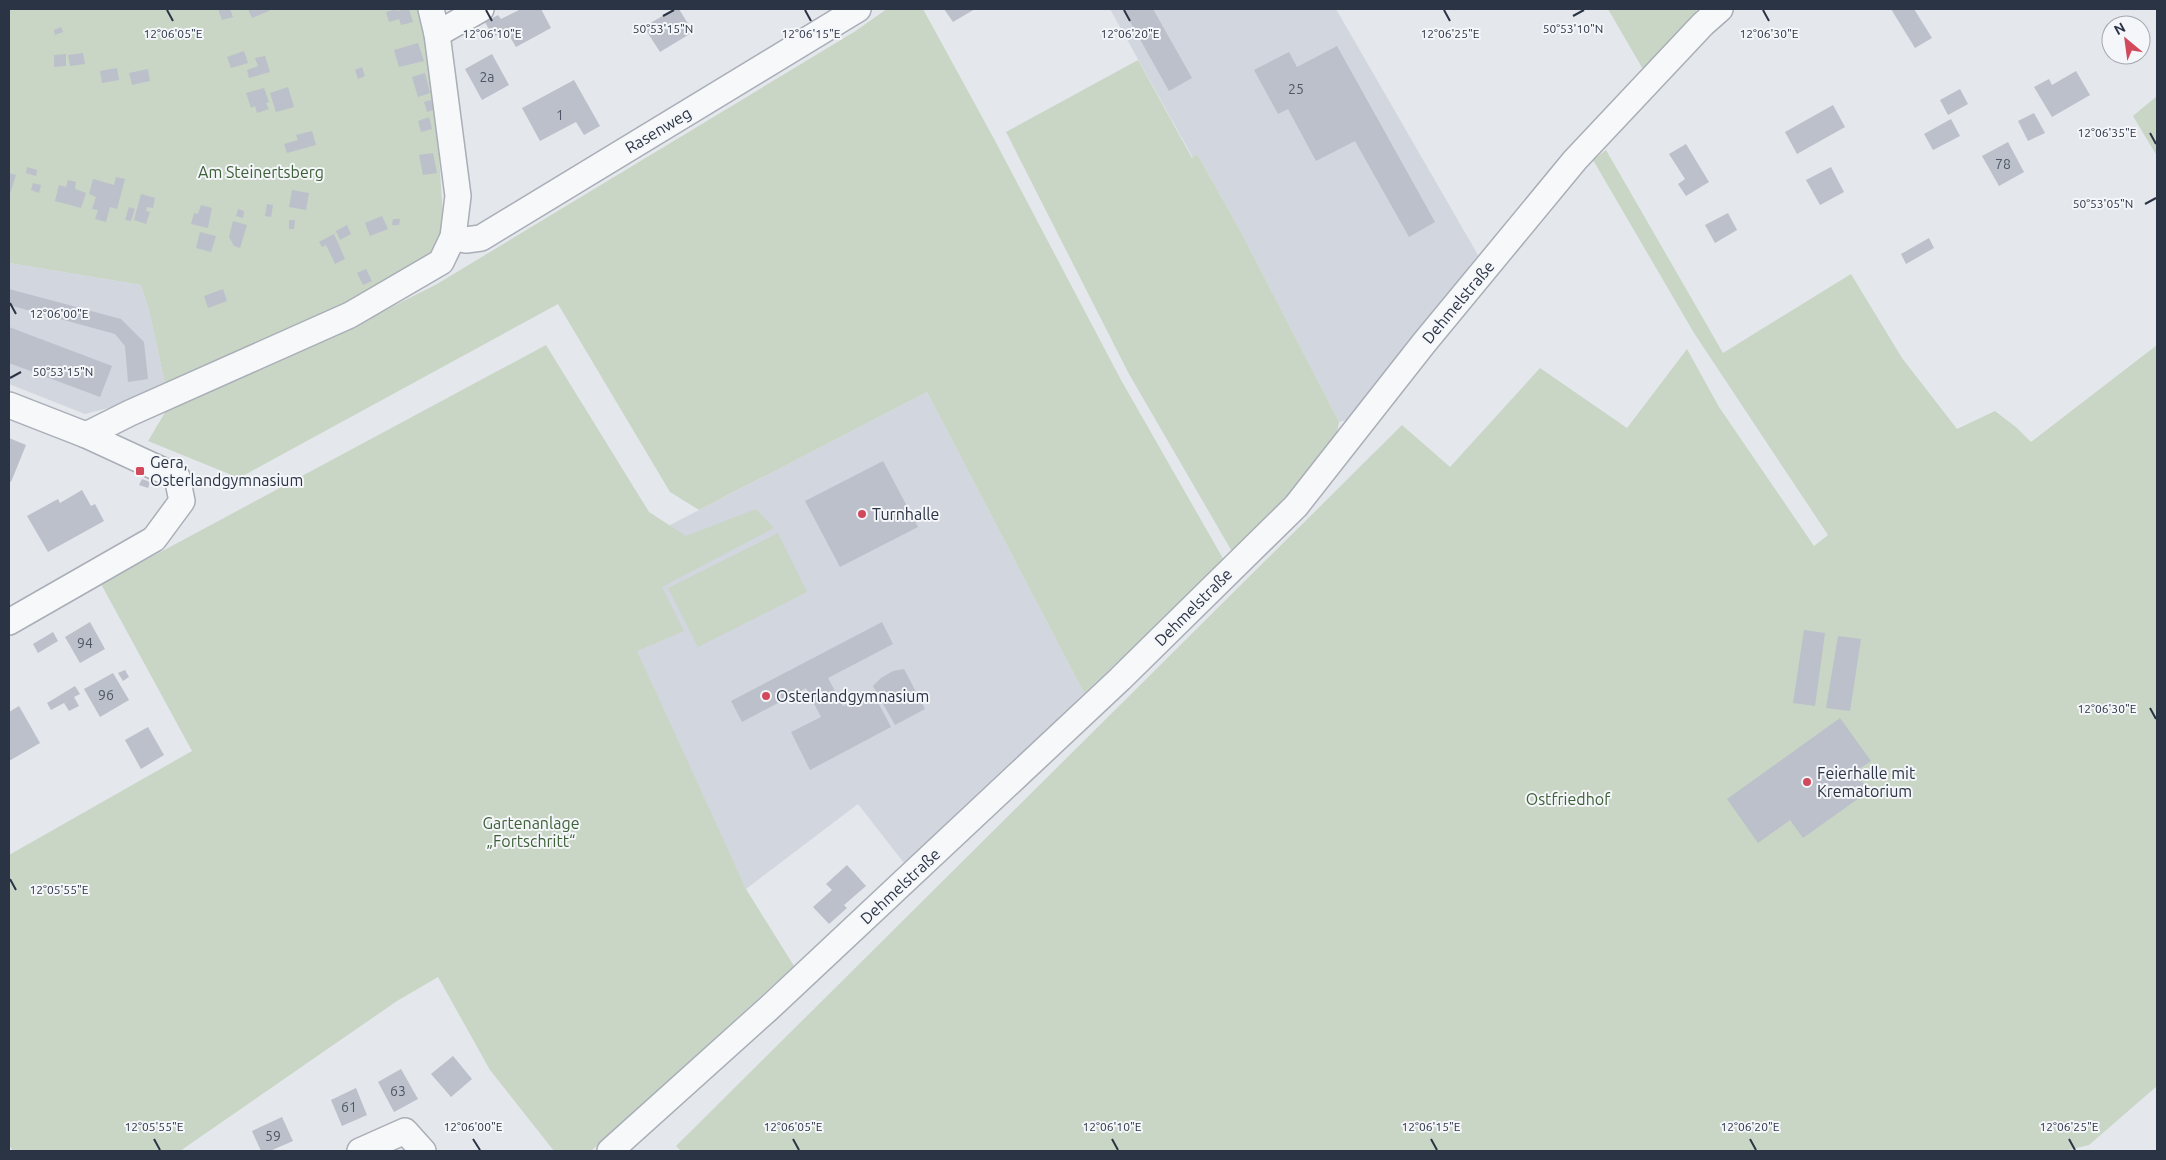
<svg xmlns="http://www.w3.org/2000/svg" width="2166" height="1160" font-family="Ubuntu,sans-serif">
	<rect width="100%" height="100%" fill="#e4e7ec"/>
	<!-- built -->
	<g fill="#d2d6de">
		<path d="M1110 9H1336L1478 255 1353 419 1339 422 1242 234 1197 154 1193 158Z"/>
		<path d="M9 263 141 285 149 310 167 393 85 414 9 384Z"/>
		<path d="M927 392 1084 693 904 863 858 804 746 889 593 565Z"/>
	</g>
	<!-- green -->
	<g fill="#c9d6c5">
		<path d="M9 9H420L434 80 443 216 440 246 429 267 167 393 149 310 141 285 9 263Z"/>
		<path d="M887 9H923L993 137 1121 380 1225 562 1084 693 927 392 699 510 670 492 558 304 239 478 148 441 170 404 354 326 437 284 854 32Z"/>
		<path d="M1608 9H1695L1698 14 1644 71Z"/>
		<path d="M1138 60 1192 158 1197 154 1242 234 1339 422 1335 444 1286 505 1234 555 1129 374 1006 132Z"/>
		<path d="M2157 96V156L2133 116Z"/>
		<path d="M1606 150 1723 353 1851 274 1902 358 1957 429 1995 411 2017 428 2031 442 2157 345V1086L2089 1145 2064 1151H681L676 1146 1402 425 1450 467 1540 368 1627 428 1687 349 1719 407 1814 546 1828 535 1694 333 1593 160Z"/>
		<path d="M546 345 649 512 686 536 756 509 774 528 662 587 684 631 637 651 746 889 794 966 591 1151H554L490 1070 438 977 397 1001 180 1151H13L9 1145V855L192 751 101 584Z"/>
		<path d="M778 533 807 592 698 647 668 588Z"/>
	</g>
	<!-- building -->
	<g fill="#bbc0ca">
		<path d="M218 9H230L233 17 222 20Z"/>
		<path d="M248 9H268L269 11 252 18Z"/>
		<path d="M396 9 397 11 409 9 413 22 401 25 399 19 389 22 386 12Z"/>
		<path d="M521 9H541L551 28 516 47 506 30 493 37 485 22 498 15 501 19Z"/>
		<path d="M674 9H679L693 32 660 52 644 27Z"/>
		<path d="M944 9H975L953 22Z"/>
		<path d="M1123 9H1153L1192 78 1169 91Z"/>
		<path d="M1891 9H1914L1932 38 1915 48Z"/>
		<path d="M61 27 63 32 55 35 54 30Z"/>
		<path d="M418 43 424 61 399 67 394 50Z"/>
		<path d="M1337 46 1435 222 1409 237 1355 141 1316 161 1288 109 1278 114 1254 70 1289 52 1297 67Z"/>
		<path d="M244 51 248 63 231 68 227 57Z"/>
		<path d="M83 53 85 64 70 66 68 55Z"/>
		<path d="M66 54V66L54 67V55Z"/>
		<path d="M492 54 509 85 482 100 465 69Z"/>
		<path d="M265 56 270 72 249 78 247 70 258 66 255 58Z"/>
		<path d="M362 67 365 76 358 79 355 70Z"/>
		<path d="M117 68 119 80 102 83 100 71Z"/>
		<path d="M148 69 150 81 132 85 129 73Z"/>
		<path d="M2076 71 2090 95 2052 117 2034 87 2049 79 2052 85Z"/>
		<path d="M425 73 430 93 418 97 412 77Z"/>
		<path d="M574 80 600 126 584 135 576 122 540 141 522 108Z"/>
		<path d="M288 87 294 107 276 112 270 93Z"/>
		<path d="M264 88 269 102 266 103 269 109 257 113 255 106 251 108 246 93Z"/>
		<path d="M1960 89 1968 104 1948 115 1940 100Z"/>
		<path d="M431 100 433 110 427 112 424 102Z"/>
		<path d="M1833 105 1845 127 1797 154 1785 132Z"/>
		<path d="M2034 113 2045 133 2028 141 2018 121Z"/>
		<path d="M429 117 432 129 421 132 418 121Z"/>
		<path d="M1951 119 1960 136 1933 150 1924 134Z"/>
		<path d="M312 131 316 145 287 153 284 144 298 140 296 135Z"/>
		<path d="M2008 142 2024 172 1999 186 1982 156Z"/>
		<path d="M1686 144 1709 182 1686 196 1678 184 1685 179 1669 154Z"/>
		<path d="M433 153 437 173 423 175 419 155Z"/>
		<path d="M27 167 37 170 36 176 26 173Z"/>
		<path d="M1831 167 1844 192 1820 205 1806 180Z"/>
		<path d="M9 173 16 175 9 197Z"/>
		<path d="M116 177 125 179 117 209 110 207 106 222 95 219 98 210 92 209 96 197 89 194 93 179 114 185Z"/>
		<path d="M68 180 76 182 75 189 86 193 81 208 55 201 59 185 66 187Z"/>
		<path d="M33 183 41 185 39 193 31 190Z"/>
		<path d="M292 190 309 193 306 210 289 207Z"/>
		<path d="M141 194 155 198 153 208 147 207 146 211 150 212 146 224 134 220Z"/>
		<path d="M267 204 273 205 271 217 265 216Z"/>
		<path d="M201 205 212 208 208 228 191 224 194 213 198 214Z"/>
		<path d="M129 207 135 209 131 221 125 220Z"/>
		<path d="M238 209 244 211 243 218 236 216Z"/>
		<path d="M1728 213 1737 230 1715 243 1705 225Z"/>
		<path d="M382 216 388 229 370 236 365 223Z"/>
		<path d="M393 219H400L399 225H392Z"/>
		<path d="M289 220H295L294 229H289Z"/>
		<path d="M233 221 247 225 240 248 234 246 229 237Z"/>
		<path d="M347 225 351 234 340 240 336 231Z"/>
		<path d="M200 232 216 236 211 252 196 248Z"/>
		<path d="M334 234 345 259 335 264 326 245 322 247 319 242Z"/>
		<path d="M1929 238 1934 248 1906 264 1901 254Z"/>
		<path d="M366 269 372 281 363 285 357 273Z"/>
		<path d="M9 289 121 319 144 342 148 379 128 382 125 346 115 334 9 305Z"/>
		<path d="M223 289 227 301 208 308 204 296Z"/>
		<path d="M9 327 112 366 100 397 9 363Z"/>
		<path d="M9 438 26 445 11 482 9 481Z"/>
		<path d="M883 461 918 527 840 567 805 501Z"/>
		<path d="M142 479 150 482 148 488 139 485Z"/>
		<path d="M82 490 91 506 95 504 104 521 48 552 27 516 58 499 60 503Z"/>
		<path d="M90 622 105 649 80 663 65 637Z"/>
		<path d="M882 622 893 644 828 678 843 706 872 691 891 727 810 770 791 732 821 717 806 688 742 722 731 701Z"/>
		<path d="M1804 630 1825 633 1815 706 1793 703Z"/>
		<path d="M53 632 58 641 38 653 33 644Z"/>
		<path d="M1838 636 1861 639 1850 711 1826 708Z"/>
		<path d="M904 669 925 709 895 725 873 686 881 678 893 671Z"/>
		<path d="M125 670 129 677 123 681 118 673Z"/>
		<path d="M113 673 129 700 100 717 84 689Z"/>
		<path d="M75 686 80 694 74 697 79 706 69 711 64 703 51 710 47 703Z"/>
		<path d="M19 706 40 743 9 761V712Z"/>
		<path d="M1840 718 1871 761 1855 772 1869 791 1803 838 1790 820 1758 843 1727 799Z"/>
		<path d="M148 727 164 755 141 769 125 740Z"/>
		<path d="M847 865 866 886 844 905 847 908 829 924 813 907 832 890 826 884Z"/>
		<path d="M453 1056 472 1079 451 1097 431 1074Z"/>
		<path d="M401 1069 418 1099 394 1112 378 1082Z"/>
		<path d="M356 1088 367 1115 342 1126 331 1100Z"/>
		<path d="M282 1117 293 1141 270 1151H261L252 1131Z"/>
	</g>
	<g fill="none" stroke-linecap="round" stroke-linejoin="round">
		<!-- minor casing -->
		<g stroke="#a9aeb7" stroke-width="28">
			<g id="minor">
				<path d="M437 34 481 9"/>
				<path d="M453 237 466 240 481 238 858 9"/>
				<path d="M9 405 86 435 177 477 182 501 154 539 9 622"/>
				<path d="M86 435 130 413 350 315 441 262 453 237 458 196 437 34 431 9"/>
				<path d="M360 1151 405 1131 423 1151"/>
				<path d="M610 1151 769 1008 1023 770 1120 679 1296 506 1424 343 1575 160 1703 24 1720 9"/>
			</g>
		</g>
		<!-- minor -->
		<use href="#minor" stroke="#f7f8fa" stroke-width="25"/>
	</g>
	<!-- ticks -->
	<path fill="none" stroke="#2b3445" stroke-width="2" d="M167 10 173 21M486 10 492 21M805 10 811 21M1124 10 1130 21M1444 10 1450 21M1763 10 1769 21M663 16 674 10M1573 16 1584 10M2150 133 2156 144M2145 204 2156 198M10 303 16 314M10 378 21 372M2150 708 2156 719M10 879 16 890M154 1139 160 1150M473 1139 480 1150M793 1139 799 1150M1112 1139 1118 1150M1431 1139 1437 1150M1750 1139 1756 1150M2069 1139 2075 1150"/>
	<!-- markers -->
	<g fill="#d1495b" stroke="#f4f6f9" stroke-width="2">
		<rect x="135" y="466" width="10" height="10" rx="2.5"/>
		<circle cx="862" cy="514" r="5"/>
		<circle cx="766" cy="696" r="5"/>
		<circle cx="1807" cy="782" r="5"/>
	</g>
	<g text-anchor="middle" stroke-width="4" stroke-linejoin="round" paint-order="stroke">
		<!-- number labels -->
		<g font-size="14" fill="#4f5766">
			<text x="487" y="82">2a</text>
			<text x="1296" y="94">25</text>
			<text x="560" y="120">1</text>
			<text x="2003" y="169">78</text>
			<text x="85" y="648">94</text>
			<text x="106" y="700">96</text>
			<text x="398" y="1096">63</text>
			<text x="349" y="1112">61</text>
			<text x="273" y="1141">59</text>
		</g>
		<!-- street labels -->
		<g font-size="16" fill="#2b3445" stroke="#f4f6f9">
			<text transform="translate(658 130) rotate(-31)" y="6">Rasenweg</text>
			<text transform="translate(1458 302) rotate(-50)" y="6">Dehmelstraße</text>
			<text transform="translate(1193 607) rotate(-45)" y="6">Dehmelstraße</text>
			<text transform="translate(900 886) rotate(-43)" y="6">Dehmelstraße</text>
		</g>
		<!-- park labels -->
		<g font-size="16" fill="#3f6138" stroke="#f4f6f9">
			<text x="261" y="178">Am Steinertsberg</text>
			<text x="1568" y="805">Ostfriedhof</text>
			<text x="531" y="829">Gartenanlage<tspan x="531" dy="18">„Fortschritt“</tspan></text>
		</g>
		<!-- poi labels -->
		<g font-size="16" fill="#2b3445" stroke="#f4f6f9" text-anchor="start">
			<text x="150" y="468">Gera,<tspan x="150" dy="18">Osterlandgymnasium</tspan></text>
			<text x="872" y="520">Turnhalle</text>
			<text x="776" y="702">Osterlandgymnasium</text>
			<text x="1817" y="779">Feierhalle mit<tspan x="1817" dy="18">Krematorium</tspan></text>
		</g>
	</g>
	<g font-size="12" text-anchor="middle" fill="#2b3445" stroke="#f4f6f9" stroke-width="4" stroke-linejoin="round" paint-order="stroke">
		<text x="663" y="33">50°53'15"N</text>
		<text x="1573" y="33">50°53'10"N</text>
		<text x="173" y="38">12°06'05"E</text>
		<text x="492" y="38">12°06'10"E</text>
		<text x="811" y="38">12°06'15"E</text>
		<text x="1130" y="38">12°06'20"E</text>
		<text x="1450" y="38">12°06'25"E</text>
		<text x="1769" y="38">12°06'30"E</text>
		<text x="2107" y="137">12°06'35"E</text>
		<text x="2103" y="208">50°53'05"N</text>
		<text x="59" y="318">12°06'00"E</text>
		<text x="63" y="376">50°53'15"N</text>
		<text x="2107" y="713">12°06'30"E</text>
		<text x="59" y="894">12°05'55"E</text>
		<text x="154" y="1131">12°05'55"E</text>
		<text x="473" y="1131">12°06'00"E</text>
		<text x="793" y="1131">12°06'05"E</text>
		<text x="1112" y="1131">12°06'10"E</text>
		<text x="1431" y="1131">12°06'15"E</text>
		<text x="1750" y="1131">12°06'20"E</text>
		<text x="2069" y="1131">12°06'25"E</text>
	</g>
	<!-- border -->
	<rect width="2166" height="1160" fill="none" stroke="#2b3445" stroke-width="20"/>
	<!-- north arrow -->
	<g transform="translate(2126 40) rotate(331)"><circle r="24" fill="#f4f6f9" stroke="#a4a8b1"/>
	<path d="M0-4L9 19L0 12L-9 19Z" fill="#d1495b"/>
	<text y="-8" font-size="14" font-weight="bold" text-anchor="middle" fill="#2b3445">N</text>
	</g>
</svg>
